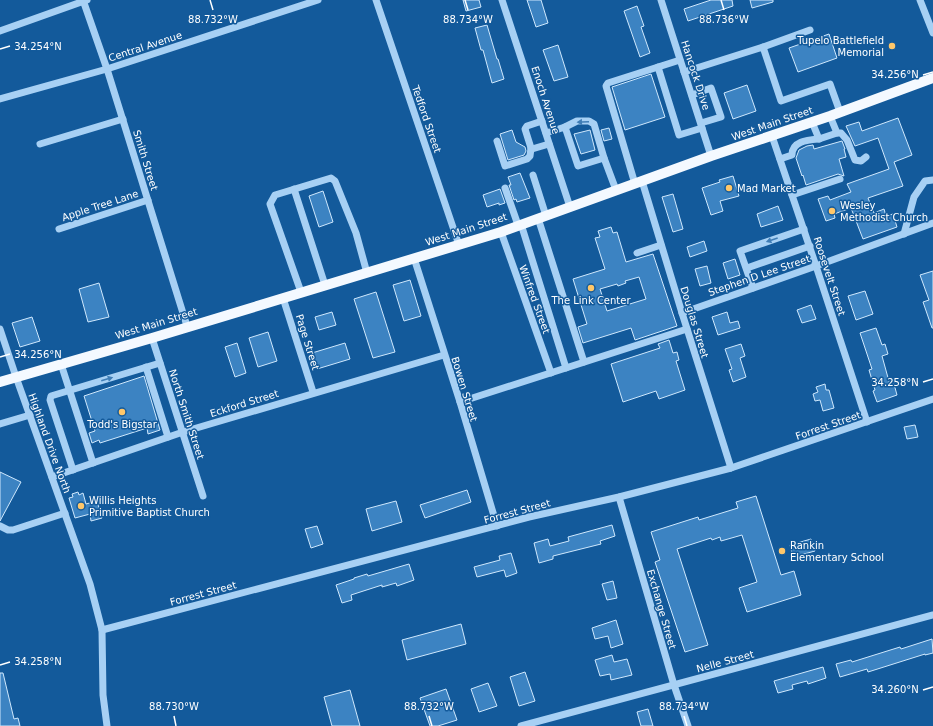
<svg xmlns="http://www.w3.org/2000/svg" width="933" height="726" font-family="'DejaVu Sans',sans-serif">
	<rect width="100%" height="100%" fill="#135a9b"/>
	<!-- building -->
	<g fill="#3c83c2" stroke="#cfe8fd" fill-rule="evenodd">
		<path d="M463 0H479L481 7 466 11Z"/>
		<path d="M527 0H541L548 23 536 27Z"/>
		<path d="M711 0H732L733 6 688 21 684 9Z"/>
		<path d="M750 0H773V2L752 8Z"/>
		<path d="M637 6 644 26 641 27 650 53 640 57 624 11Z"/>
		<path d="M487 25 497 59H498L504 79 492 83 483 50H481L475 28Z"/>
		<path d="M829 34 837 58 798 72 789 48Z"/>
		<path d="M558 45 568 77 554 81 543 50Z"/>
		<path d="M651 74 665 117 625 130 612 87Z"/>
		<path d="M747 85 756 111 733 119 724 93Z"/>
		<path d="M898 118 912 155 894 162 903 186 868 198 874 213 884 209 886 216 893 214 897 227 863 239 851 208 834 214 835 218 826 221 818 199 828 196 830 200 851 192 847 184 889 169 878 138 855 146 846 126 859 122 862 131Z"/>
		<path d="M609 128 612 139 604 141 601 130Z"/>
		<path d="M512 130 516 142 525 147 526 151 524 155 508 160 500 134Z"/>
		<path d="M590 130 595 150 581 154 574 134Z"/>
		<path d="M842 141 845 149H844L846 157 839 159 844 176 838 174 806 185 803 175 802 176 796 158 799 150 807 146 813 145 814 149Z"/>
		<path d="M520 173 530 198 517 202 516 199 514 200 509 185H511L508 177Z"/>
		<path d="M733 176 739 196 720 201 723 211 711 215 702 188 720 182 719 180Z"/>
		<path d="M500 189 505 203 499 205V203L487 207 483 195Z"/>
		<path d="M323 191 333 222 319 227 309 196Z"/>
		<path d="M673 194 683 229 673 232 662 197Z"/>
		<path d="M778 206 783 220 761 227 757 214Z"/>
		<path d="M611 227 613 233 617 232 626 262 653 254 677 326 635 340 631 328 583 343 578 327 587 324 573 279 605 269 595 238 600 237 598 231ZM639 277 646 299 607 311 600 289 617 284 618 286 626 283 625 281Z"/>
		<path d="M704 241 707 251 690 257 687 247Z"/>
		<path d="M735 259 740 275 728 279 723 263Z"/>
		<path d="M707 266 711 283 700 286 695 269Z"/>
		<path d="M933 271V328H932L923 302 929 300 920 275Z"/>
		<path d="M410 280 421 316 404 321 393 285Z"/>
		<path d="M99 283 109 317 88 322 79 289Z"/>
		<path d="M865 291 873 314 856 320 848 296Z"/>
		<path d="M376 292 395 352 373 358 354 299Z"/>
		<path d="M811 305 816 319 802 323 797 310Z"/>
		<path d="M332 312 336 325 319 330 315 317Z"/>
		<path d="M727 312 730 323 738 321 740 328 718 335 712 317Z"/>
		<path d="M32 317 40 341 20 347 12 323Z"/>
		<path d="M876 328 882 345 885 344 888 354 882 356 890 385 894 384 897 395 877 402 873 391 875 390 869 370 872 369 860 333Z"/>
		<path d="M268 332 277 361 258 367 249 338Z"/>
		<path d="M669 340 673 353 677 352 679 360 676 361 685 390 659 399 656 391 623 402 611 364 660 348 658 344Z"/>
		<path d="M237 343 246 373 235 377 225 347Z"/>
		<path d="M345 343 350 359 317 369 312 353Z"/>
		<path d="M741 344 745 356 740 358 746 377 733 382 729 370 732 369 725 349Z"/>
		<path d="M144 376 160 430 148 434 147 428 100 443 99 440 92 443 89 433 95 431 84 396Z"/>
		<path d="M825 384 826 390H829L834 408 823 411 820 400 815 401 813 394 818 392 816 387Z"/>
		<path d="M915 425 918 437 907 439 904 427Z"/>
		<path d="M0 472 21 482 0 521Z"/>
		<path d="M467 490 471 502 425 518 420 505Z"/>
		<path d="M78 492 79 495 83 493 86 504 97 501 102 518 91 521 90 514 75 518 69 498 73 497 72 494Z"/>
		<path d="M756 496 781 575 794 571 801 595 747 612 739 588 757 582 742 535 721 541 720 537 712 540 711 538 677 549 708 645 685 652 655 562 660 560 651 532 698 517 699 520 738 508 736 502Z"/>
		<path d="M396 501 402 522 372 531 366 509Z"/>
		<path d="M612 525 615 536 600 541 601 544 553 556V559L539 563 534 543 548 539 550 546 569 541 568 537Z"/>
		<path d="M317 526 323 544 311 548 305 529Z"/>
		<path d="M811 539 815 551 793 557 790 545Z"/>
		<path d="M511 553 517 573 506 577 504 570 477 577 474 567 500 560 499 556Z"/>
		<path d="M409 564 414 580 397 586 396 583 382 587V585L351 595 352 600 342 603 336 585 354 579V578L367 574 368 576Z"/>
		<path d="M613 581 617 598 607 600 602 584Z"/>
		<path d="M616 620 623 644 611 648 608 636 595 639 592 628Z"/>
		<path d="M461 624 466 644 407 660 402 640Z"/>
		<path d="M932 639 933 653 925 655V654L868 672 867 669 840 677 836 664 851 660 852 662 900 647 901 649Z"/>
		<path d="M612 655 614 662 627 659 632 675 611 680 610 674 600 676 595 660Z"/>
		<path d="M823 667 826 678 808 684 807 681 792 685 793 689 778 693 774 681Z"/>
		<path d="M525 672 535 701 519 706 510 677Z"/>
		<path d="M0 673H3L14 719 18 718 20 726H0Z"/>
		<path d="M488 683 497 706 479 712 471 689Z"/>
		<path d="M446 689 457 720 438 726H430L420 698Z"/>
		<path d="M350 690 360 726H332L324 697Z"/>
		<path d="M648 709 653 726H641L637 712Z"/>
	</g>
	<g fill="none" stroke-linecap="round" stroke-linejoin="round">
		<!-- minor -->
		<g stroke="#a7d0f4" stroke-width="7">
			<path d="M83 0 107 69 187 326"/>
			<path d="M376 0 459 245"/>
			<path d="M502 0 570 207"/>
			<path d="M661 0 711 156"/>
			<path d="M920 0 933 33"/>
			<path d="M0 31 87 0"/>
			<path d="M763 47 810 30"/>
			<path d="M658 67 679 135 702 128"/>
			<path d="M684 72 763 47 781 101 830 84 840 112"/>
			<path d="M692 95 711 88 721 117 701 123"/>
			<path d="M0 99 107 69 318 0"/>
			<path d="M830 116 837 133H841L847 140 855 160 861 161 866 157"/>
			<path d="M542 121 527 126 525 129 531 148 532 149 549 144"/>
			<path d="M812 122 819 139 837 133"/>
			<path d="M565 127 577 121H589L594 124 604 158"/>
			<path d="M546 133 565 127 578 166 604 158 616 190"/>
			<path d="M772 136 816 266 867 422"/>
			<path d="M497 141 505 166 527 159 530 156 531 148"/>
			<path d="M40 144 123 119"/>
			<path d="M780 159 792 155C792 141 808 140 819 139"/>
			<path d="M533 175 546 216"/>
			<path d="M642 181 682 313 731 468"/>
			<path d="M635 184 606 86 608 83 680 60"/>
			<path d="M505 188 518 225"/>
			<path d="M294 189 325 285"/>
			<path d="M792 195 840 179"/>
			<path d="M538 218 584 362"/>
			<path d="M521 224 566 368"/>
			<path d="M59 229 148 200"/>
			<path d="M501 232 551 373"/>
			<path d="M904 234 914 197 925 181 933 180"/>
			<path d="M637 253 661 245"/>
			<path d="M414 258 460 402 497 526"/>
			<path d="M747 268 810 246"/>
			<path d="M753 288 740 251 804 229"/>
			<path d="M301 292 270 204 275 195 331 178 335 181 356 233 367 273"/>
			<path d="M283 298 313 392"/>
			<path d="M682 313 816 266 933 223"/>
			<path d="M0 329 16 377 90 584 102 630 103 695 107 726"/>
			<path d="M152 338 203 496"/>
			<path d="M61 364 93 463"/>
			<path d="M146 367 168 437"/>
			<path d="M460 402 687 329"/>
			<path d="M0 424 30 415"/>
			<path d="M73 470 50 400 51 396 160 363"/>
			<path d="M52 477 183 432 444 355"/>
			<path d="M619 497 674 685 688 726"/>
			<path d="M0 526 8 530H13L65 513"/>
			<path d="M102 630 529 517 619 497 731 468 933 399"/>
			<path d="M521 726 933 615"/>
		</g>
		<!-- major -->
		<path stroke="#f4f9ff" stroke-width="10" d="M0 382 152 338 501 232 711 156 830 116 933 78"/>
	</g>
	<!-- one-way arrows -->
	<defs><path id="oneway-solid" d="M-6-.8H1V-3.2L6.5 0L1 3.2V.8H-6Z"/></defs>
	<g fill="#3f7db6">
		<use href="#oneway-solid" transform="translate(583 122) rotate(177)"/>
		<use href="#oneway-solid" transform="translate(772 240) rotate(161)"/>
		<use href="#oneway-solid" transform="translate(107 379) rotate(-16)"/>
	</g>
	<!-- ticks -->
	<path fill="none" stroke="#fff" stroke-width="1.5" d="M210 0 213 10M465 0 468 10M721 0 724 10M0 49 10 46M923 75 933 72M0 357 10 354M923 382 933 379M0 665 10 662M923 690 933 687M174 716 176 726M429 716 432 726M684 716 687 726"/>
	<!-- markers -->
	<g fill="#ffc76a" stroke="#135a9b" stroke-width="1.5">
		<circle cx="892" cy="46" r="4"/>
		<circle cx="729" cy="188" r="4"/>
		<circle cx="832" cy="211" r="4"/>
		<circle cx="591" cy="288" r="4"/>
		<circle cx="122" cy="412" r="4"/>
		<circle cx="81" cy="506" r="4"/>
		<circle cx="782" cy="551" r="4"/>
	</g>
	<g text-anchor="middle" stroke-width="3" stroke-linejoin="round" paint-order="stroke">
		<!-- poi labels -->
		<g font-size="10" fill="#fff" stroke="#135a9b" text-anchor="start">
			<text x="884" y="44" text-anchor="end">Tupelo Battlefield<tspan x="884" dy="12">Memorial</tspan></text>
			<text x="737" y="192">Mad Market</text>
			<text x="840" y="209">Wesley<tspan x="840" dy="12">Methodist Church</tspan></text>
			<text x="591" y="304" text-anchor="middle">The Link Center</text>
			<text x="122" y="428" text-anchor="middle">Todd's Bigstar</text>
			<text x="89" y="504">Willis Heights<tspan x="89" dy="12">Primitive Baptist Church</tspan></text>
			<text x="790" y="549">Rankin<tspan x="790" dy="12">Elementary School</tspan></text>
		</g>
		<!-- street labels -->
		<g font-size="10" fill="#fff" stroke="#135a9b">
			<text transform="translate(145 46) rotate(-18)" y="4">Central Avenue</text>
			<text transform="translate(696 75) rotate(72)" y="4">Hancock Drive</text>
			<text transform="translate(546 100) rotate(72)" y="4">Enoch Avenue</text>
			<text transform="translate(427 119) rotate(71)" y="4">Tedford Street</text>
			<text transform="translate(772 123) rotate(-19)" y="4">West Main Street</text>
			<text transform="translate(146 160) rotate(73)" y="4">Smith Street</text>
			<text transform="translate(100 205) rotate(-18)" y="4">Apple Tree Lane</text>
			<text transform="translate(466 229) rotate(-18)" y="4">West Main Street</text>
			<text transform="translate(759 275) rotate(-19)" y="4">Stephen D Lee Street</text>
			<text transform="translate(830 276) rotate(72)" y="4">Roosevelt Street</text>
			<text transform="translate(535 299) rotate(70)" y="4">Winfred Street</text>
			<text transform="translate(695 322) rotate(73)" y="4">Douglas Street</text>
			<text transform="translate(156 323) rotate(-17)" y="4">West Main Street</text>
			<text transform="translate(308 342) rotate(73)" y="4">Page Street</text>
			<text transform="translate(465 389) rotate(73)" y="4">Bowen Street</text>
			<text transform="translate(244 403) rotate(-17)" y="4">Eckford Street</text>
			<text transform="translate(187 414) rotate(72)" y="4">North Smith Street</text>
			<text transform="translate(828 425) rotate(-19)" y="4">Forrest Street</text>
			<text transform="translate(50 443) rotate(70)" y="4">Highland Drive North</text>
			<text transform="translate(517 511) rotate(-15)" y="4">Forrest Street</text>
			<text transform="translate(203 593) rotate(-15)" y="4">Forrest Street</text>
			<text transform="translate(662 609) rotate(74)" y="4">Exchange Street</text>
			<text transform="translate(725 661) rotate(-15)" y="4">Nelle Street</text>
		</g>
	</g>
	<g font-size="10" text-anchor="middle" fill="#fff" stroke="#135a9b" stroke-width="3" stroke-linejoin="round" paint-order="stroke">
		<text x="213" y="23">88.732°W</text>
		<text x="468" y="23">88.734°W</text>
		<text x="724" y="23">88.736°W</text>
		<text x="38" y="50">34.254°N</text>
		<text x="895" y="78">34.256°N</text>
		<text x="38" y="358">34.256°N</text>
		<text x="895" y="386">34.258°N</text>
		<text x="38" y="665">34.258°N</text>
		<text x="895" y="693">34.260°N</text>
		<text x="174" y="710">88.730°W</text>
		<text x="429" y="710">88.732°W</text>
		<text x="684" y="710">88.734°W</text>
	</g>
</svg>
